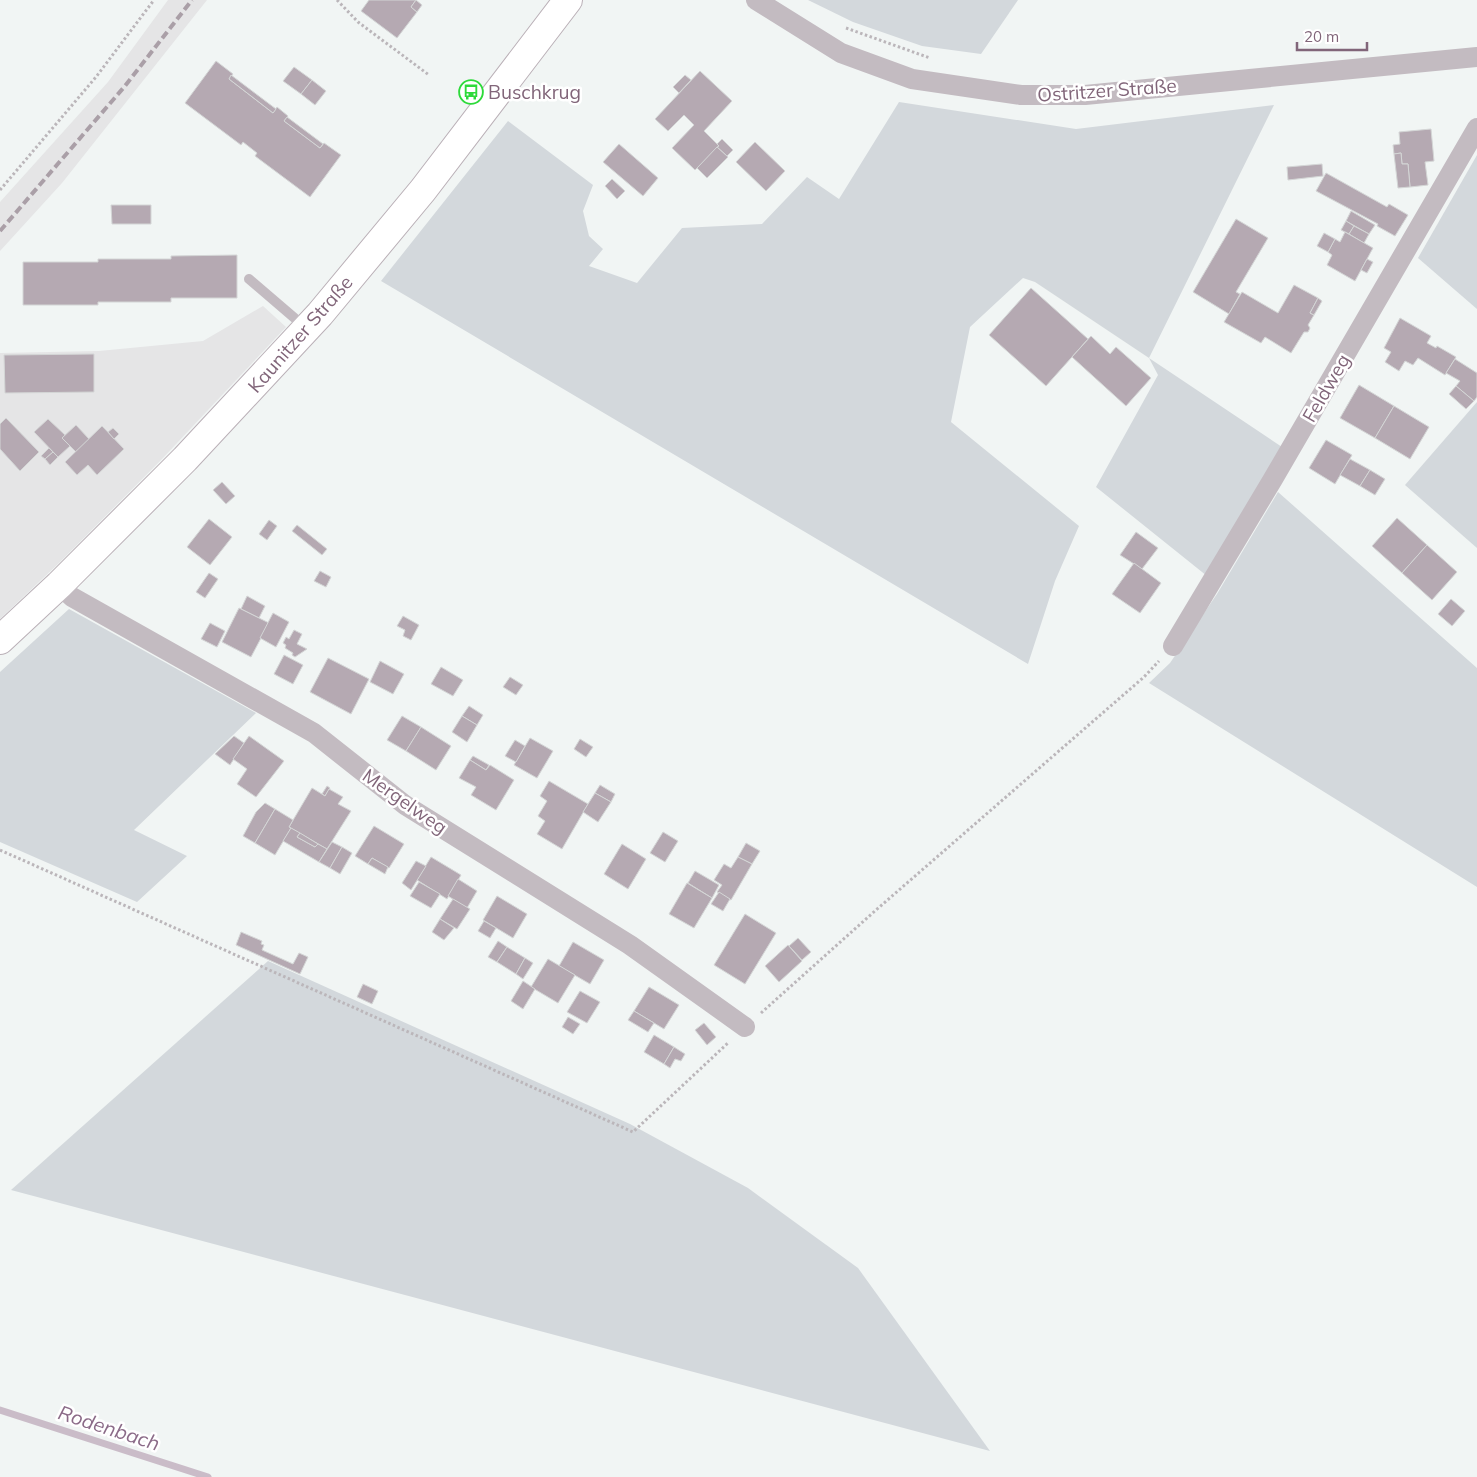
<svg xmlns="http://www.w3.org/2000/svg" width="1477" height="1477" font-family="Mulish,sans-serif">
	<rect width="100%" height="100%" fill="#f1f5f4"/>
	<!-- built -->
	<g fill="#e5e5e6">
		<path d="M168 0H207L62 183 0 251V202L108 82Z"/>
		<path d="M263 306 286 327 162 459 59 563 0 619V353L99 351 203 341Z"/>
	</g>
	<!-- green -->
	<g fill="#d3d8dc">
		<path d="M808 0H1018L981 54 922 46 853 22Z"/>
		<path d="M899 102 1076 129 1274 105 1149 358 1282 447 1207 576 1096 487 1158 375 1149 358 1035 282 1023 278 970 327 951 422 1079 526 1055 581 1028 664 381 281 508 121 593 185 583 211 589 236 603 249 589 266 637 283 682 228 762 224 807 177 839 199Z"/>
		<path d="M1477 155V309L1418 258Z"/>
		<path d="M1477 402V548L1405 485Z"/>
		<path d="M1278 492 1477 668V887L1149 683 1170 663 1217 594Z"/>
		<path d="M69 609 256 713 134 830 187 856 137 902 0 842V672Z"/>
		<path d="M268 961 630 1124 748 1188 858 1268 990 1451 11 1190Z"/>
	</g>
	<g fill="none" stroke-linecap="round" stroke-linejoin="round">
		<!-- stream -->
		<path stroke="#cabcc8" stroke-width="7" d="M0 1410 208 1477"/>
	</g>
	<!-- building -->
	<g fill="#b5a9b2" stroke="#d4d6d6">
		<path d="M369 0H416L411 7 417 12 397 38 361 11Z"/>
		<path d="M416 0 422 5 417 12 411 7Z"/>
		<path d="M216 61 233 74 229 79 273 113 277 107 288 116 284 121 320 148 324 143 341 155 310 197 255 156 257 153 243 142 241 145 185 103Z"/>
		<path d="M294 67 312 80 301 94 283 81Z"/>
		<path d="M700 71 732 101 704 131 719 146 695 170 672 148 694 125 684 115 668 131 655 119Z"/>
		<path d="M231 75 276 109 273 113 229 79Z"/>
		<path d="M685 75 691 80 679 93 673 87Z"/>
		<path d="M312 80 326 91 315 105 301 94Z"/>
		<path d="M287 117 323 144 320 148 284 121Z"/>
		<path d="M1431 129 1434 161 1425 162 1428 185 1410 187 1408 164H1402L1401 153 1394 154 1393 145 1400 144 1399 132Z"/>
		<path d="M722 139 733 150 727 156 717 147 719 146 717 144Z"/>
		<path d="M755 142 785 171 766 191 736 162Z"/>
		<path d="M619 144 658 178 643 196 603 162Z"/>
		<path d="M717 147 728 157 707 178 697 168Z"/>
		<path d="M1401 153 1402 164H1408L1410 187 1398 188 1394 154Z"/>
		<path d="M1322 164 1323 176 1288 180 1287 167Z"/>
		<path d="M1326 173 1387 207 1389 204 1408 215 1395 236 1377 226 1378 224 1316 191Z"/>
		<path d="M612 179 625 191 617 199 605 186Z"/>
		<path d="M111 205H151V224H112Z"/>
		<path d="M1351 211 1375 225 1369 234 1346 221Z"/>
		<path d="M1236 219 1268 238 1236 292 1240 294 1229 314 1193 292Z"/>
		<path d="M1346 221 1354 226 1349 234 1341 230Z"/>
		<path d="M1354 226 1369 234 1364 243 1349 234Z"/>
		<path d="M1345 232 1373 248 1355 281 1327 265 1332 255 1328 252 1335 239 1340 242Z"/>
		<path d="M1324 233 1335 239 1328 252 1317 246Z"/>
		<path d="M237 255V298H171V302H98V305H23V262H98V259H171V256Z"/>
		<path d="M1367 259 1373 262 1367 273 1361 270Z"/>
		<path d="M1294 285 1318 298 1310 313 1314 315 1308 325 1310 328 1308 332H1304L1291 353 1265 337 1261 343 1224 322 1242 292 1278 313Z"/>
		<path d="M1031 288 1088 339 1046 386 989 335Z"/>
		<path d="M1318 298 1322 301 1314 315 1310 313Z"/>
		<path d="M1400 318 1431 336 1427 343 1436 348 1437 346 1456 357 1445 375 1418 358 1413 365 1405 361 1399 371 1385 362 1391 352 1384 348Z"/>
		<path d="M1091 336 1110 354 1116 347 1151 378 1126 406 1072 357Z"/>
		<path d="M94 354V392L5 393 4 355Z"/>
		<path d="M1455 359 1477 373V397L1474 401 1456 386 1460 381 1446 373Z"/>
		<path d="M1359 385 1394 406 1375 438 1340 418Z"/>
		<path d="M1456 386 1474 401 1466 409 1449 394Z"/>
		<path d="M1394 406 1429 427 1410 459 1375 438Z"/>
		<path d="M6 418 39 452 20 471 0 449V424Z"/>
		<path d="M48 419 65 435 62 438 70 446 58 457 34 432Z"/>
		<path d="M76 425 89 439 76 452 62 438Z"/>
		<path d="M102 426 124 449 97 475 88 465 77 475 65 462Z"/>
		<path d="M113 428 119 434 114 439 108 432Z"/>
		<path d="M1326 440 1352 455 1335 484 1309 468Z"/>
		<path d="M49 448 53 452 45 459 41 456Z"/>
		<path d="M53 452 58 457 50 465 45 459Z"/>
		<path d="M1350 459 1370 470 1360 486 1340 475Z"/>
		<path d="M1370 470 1385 479 1375 495 1360 486Z"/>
		<path d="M222 482 235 496 226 504 213 490Z"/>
		<path d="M1397 518 1427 545 1402 573 1372 546Z"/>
		<path d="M209 519 232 537 210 565 187 547Z"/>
		<path d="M269 520 277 526 267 540 259 534Z"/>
		<path d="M297 525 327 549 322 555 292 531Z"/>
		<path d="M1136 532 1158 548 1142 569 1120 555Z"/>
		<path d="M1427 545 1457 572 1432 600 1402 573Z"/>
		<path d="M1134 563 1161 583 1140 613 1112 594Z"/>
		<path d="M320 571 331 577 326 587 314 581Z"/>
		<path d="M209 573 218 579 205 598 196 592Z"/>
		<path d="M247 596 265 606 259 618 241 609Z"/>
		<path d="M1451 599 1465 611 1452 626 1438 614Z"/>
		<path d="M239 608 269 623 251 657 222 642Z"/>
		<path d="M273 613 289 622 276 647 260 638Z"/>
		<path d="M403 616 419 625 411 640 403 636 405 630 397 626Z"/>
		<path d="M210 623 225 631 217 647 201 639Z"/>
		<path d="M294 630 302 634 297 644 307 649 295 657 292 655 293 653 285 648 286 645 283 643 286 637 289 639Z"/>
		<path d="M284 655 303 665 293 684 274 674Z"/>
		<path d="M328 658 369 679 351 714 310 692Z"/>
		<path d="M380 661 404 674 393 694 370 682Z"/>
		<path d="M441 667 463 680 453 696 431 684Z"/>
		<path d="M510 677 523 685 516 695 503 687Z"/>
		<path d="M469 706 483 715 477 725 462 716Z"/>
		<path d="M402 716 421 727 406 751 387 740Z"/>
		<path d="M462 716 477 725 467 742 452 732Z"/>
		<path d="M421 727 451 746 436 770 406 751Z"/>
		<path d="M234 736 244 743 230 765 215 754Z"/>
		<path d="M249 736 284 761 256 797 237 784 247 769 233 759Z"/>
		<path d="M530 738 553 751 537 778 514 765Z"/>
		<path d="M580 739 593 747 586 757 574 749Z"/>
		<path d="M515 740 525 746 516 762 505 756Z"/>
		<path d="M473 756 489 765 486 770 470 760Z"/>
		<path d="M470 760 486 770 490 765 514 780 496 810 471 795 476 787 459 778Z"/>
		<path d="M549 781 588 804 562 849 537 834 545 821 538 816 547 801 540 796Z"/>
		<path d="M600 785 615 794 611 802 595 793Z"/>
		<path d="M327 786 330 788 325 796 322 794Z"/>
		<path d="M312 788 325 796 329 789 343 797 338 804 351 811 327 849 289 827Z"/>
		<path d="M595 793 611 802 598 822 583 812Z"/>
		<path d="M265 803 275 809 255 843 243 836 256 812Z"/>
		<path d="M275 809 293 820 289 827 291 828 275 855 255 843Z"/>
		<path d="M374 826 404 844 389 868 372 858 368 864 355 856Z"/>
		<path d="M291 828 300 833 297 837 315 847 318 844 327 849 319 862 283 841Z"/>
		<path d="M663 832 678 841 665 862 650 853Z"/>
		<path d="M300 833 318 844 315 847 297 837Z"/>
		<path d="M332 842 342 847 330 868 319 862Z"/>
		<path d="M746 843 760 851 752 864 738 857Z"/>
		<path d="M622 844 646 859 628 889 604 874Z"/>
		<path d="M342 847 352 853 340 874 330 868Z"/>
		<path d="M431 857 461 875 447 899 417 880Z"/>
		<path d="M738 857 752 864 731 900 717 892 722 885 714 880 724 864 731 868Z"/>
		<path d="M372 858 388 867 385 874 368 864Z"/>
		<path d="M416 861 426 866 411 890 402 883Z"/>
		<path d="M695 871 719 885 712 898 688 883Z"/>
		<path d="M458 879 477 891 467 908 448 896Z"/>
		<path d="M419 882 440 894 431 908 410 896Z"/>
		<path d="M687 883 712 898 694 928 669 914Z"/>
		<path d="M719 892 730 899 723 911 711 904Z"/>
		<path d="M497 896 527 914 513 938 483 920Z"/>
		<path d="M453 899 470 909 457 929 440 919Z"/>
		<path d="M745 914 776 933 745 984 714 965Z"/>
		<path d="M440 919 454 928 444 940 432 932Z"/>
		<path d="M484 921 496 928 490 938 478 931Z"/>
		<path d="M241 932 262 941 261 944 264 945 262 950 293 964 299 953 308 957 300 974 236 945Z"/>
		<path d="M798 938 811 952 802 960 789 946Z"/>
		<path d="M498 941 507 947 497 962 488 957Z"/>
		<path d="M573 942 604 960 590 984 559 966Z"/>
		<path d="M788 945 802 961 779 982 765 966Z"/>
		<path d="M507 947 525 958 516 974 497 962Z"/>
		<path d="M525 958 533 963 523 979 516 974Z"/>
		<path d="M548 959 575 975 558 1003 531 987Z"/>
		<path d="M523 981 535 989 523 1009 511 1001Z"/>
		<path d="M363 984 378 991 372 1004 357 997Z"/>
		<path d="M649 987 679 1005 664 1029 634 1011Z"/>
		<path d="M580 991 600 1002 587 1023 567 1012Z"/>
		<path d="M634 1011 654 1023 648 1032 628 1020Z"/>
		<path d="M568 1017 580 1024 573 1034 562 1027Z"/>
		<path d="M704 1023 716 1037 707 1045 695 1030Z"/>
		<path d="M654 1035 674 1047 664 1064 644 1052Z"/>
		<path d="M674 1047 685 1054 681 1061 675 1059 670 1068 664 1064Z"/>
	</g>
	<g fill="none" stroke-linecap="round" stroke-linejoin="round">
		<!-- secondary casing -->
		<g stroke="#bab0b7" stroke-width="30">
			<path id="secondary" d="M0 640 59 585 185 459 320 314 423 190 568 0"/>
		</g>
		<!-- path -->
		<g stroke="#bbb6ba" stroke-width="3" stroke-dasharray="2.5 2.5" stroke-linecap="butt">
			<path d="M337 0 358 22 429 75"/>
			<path d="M846 28 930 58"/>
			<path d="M0 190 96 77 154 0"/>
			<path d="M0 850 633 1132 729 1042"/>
			<path d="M761 1013 876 910 1144 677 1159 661"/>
		</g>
		<!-- lane -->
		<path stroke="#c3bbc1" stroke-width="10" d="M249 279 305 327"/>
		<!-- street -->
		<g stroke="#c3bbc1" stroke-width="20">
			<path d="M756 0 841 53 912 79 1021 95H1085L1477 57"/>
			<path d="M59 585 72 597 314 733 405 805 630 945 745 1027"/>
			<path d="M1173 646 1273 479 1477 128"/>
		</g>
		<!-- secondary -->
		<use href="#secondary" stroke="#fff" stroke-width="28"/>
		<!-- rail -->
		<path stroke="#aa9fa7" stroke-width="4" stroke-dasharray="8 4" stroke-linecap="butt" d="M0 231 125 86 192 0"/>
	</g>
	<!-- icons -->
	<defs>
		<g id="bus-ring" transform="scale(1.25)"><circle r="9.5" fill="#fff" stroke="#2dda3a" stroke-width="1.5"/><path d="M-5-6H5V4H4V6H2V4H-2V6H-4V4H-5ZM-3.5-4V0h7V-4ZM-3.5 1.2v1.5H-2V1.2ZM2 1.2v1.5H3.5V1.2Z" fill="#2dda3a"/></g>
	</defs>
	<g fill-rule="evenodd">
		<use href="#bus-ring" x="471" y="92"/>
	</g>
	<g text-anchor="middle" stroke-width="5" stroke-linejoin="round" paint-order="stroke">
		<!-- street labels -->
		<g font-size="19" fill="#816579" stroke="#fff">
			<text transform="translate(1107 90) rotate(-4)" y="7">Ostritzer Straße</text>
			<text transform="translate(300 334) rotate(-49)" y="7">Kaunitzer Straße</text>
			<text transform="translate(1326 388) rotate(-60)" y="7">Feldweg</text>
			<text transform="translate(405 801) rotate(35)" y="7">Mergelweg</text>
		</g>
		<!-- poi labels -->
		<g font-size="19" fill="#816579" stroke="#fff" text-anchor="start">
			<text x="488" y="99">Buschkrug</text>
		</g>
		<!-- water labels -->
		<g font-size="20" font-style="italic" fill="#8b6b88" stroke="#fff">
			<text transform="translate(109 1428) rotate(18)" y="7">Rodenbach</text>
		</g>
	</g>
	<!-- scale -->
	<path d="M1297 42v8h70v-8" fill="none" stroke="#816579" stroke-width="2.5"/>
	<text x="1304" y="42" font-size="15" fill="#816579" stroke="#ffffff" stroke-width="4" paint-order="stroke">20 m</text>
</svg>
